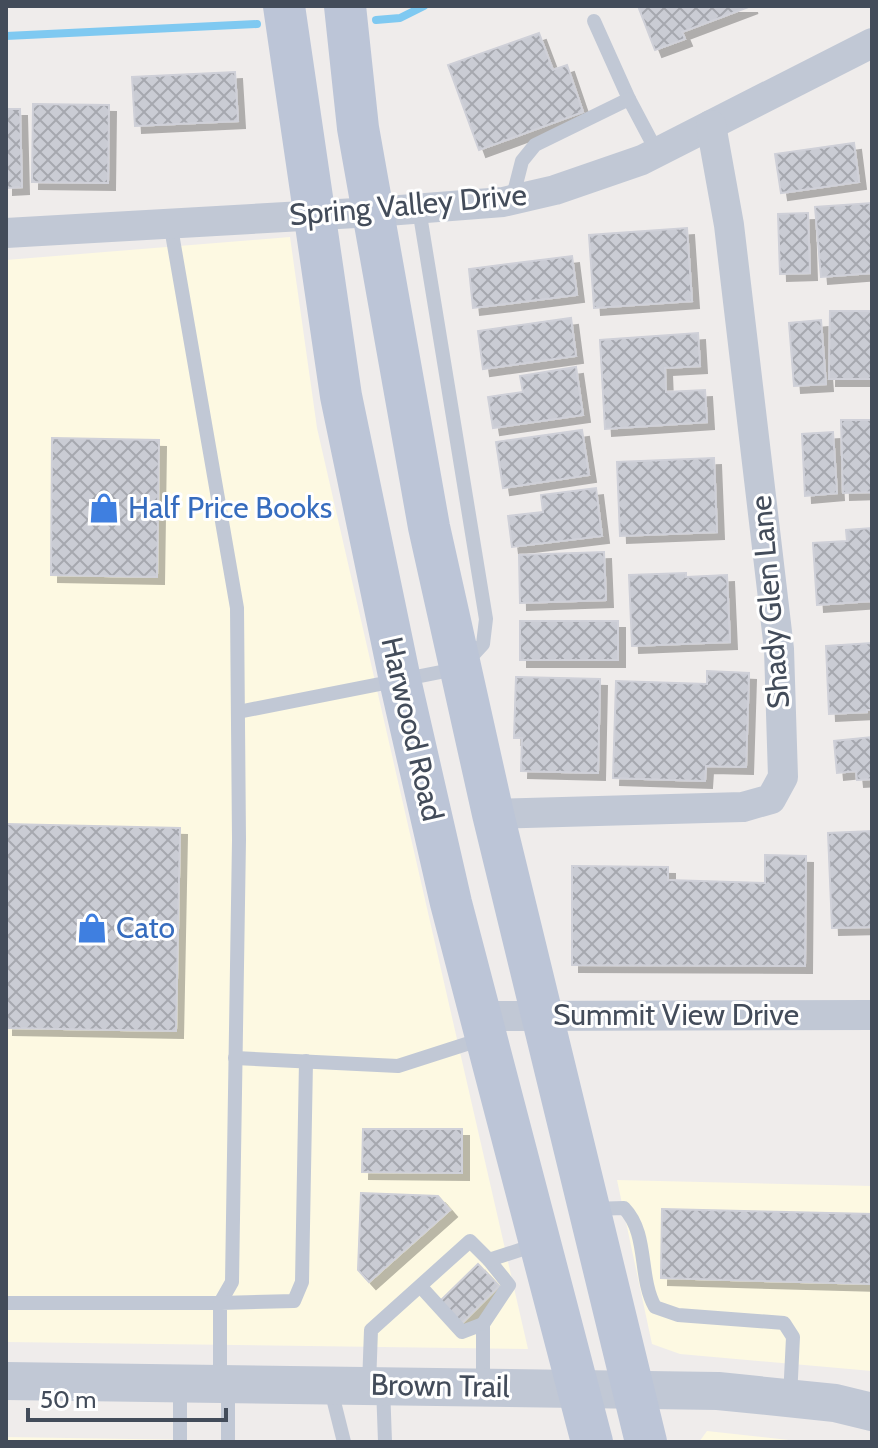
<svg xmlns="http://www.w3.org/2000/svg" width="878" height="1448" font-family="Cabin,sans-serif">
	<defs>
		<pattern id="building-cross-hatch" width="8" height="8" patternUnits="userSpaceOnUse" patternTransform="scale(2)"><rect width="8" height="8" fill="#caccd4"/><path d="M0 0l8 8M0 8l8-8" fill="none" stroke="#a6a8af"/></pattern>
		<filter id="shadow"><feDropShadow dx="7" dy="7" stdDeviation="0" flood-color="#0004"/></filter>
	</defs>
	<rect width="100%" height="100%" fill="#efeceb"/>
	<!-- commercial -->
	<g fill="#fdf9e2">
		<path d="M290 237 317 428 528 1349 6 1342V260Z"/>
		<path d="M617 1180 872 1186V1371L680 1354 652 1344Z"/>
		<path d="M707 1431 807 1442H699Z"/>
		<path d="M6 1437 317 1442H6Z"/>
	</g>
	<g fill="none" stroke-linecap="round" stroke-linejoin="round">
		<!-- stream -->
		<g stroke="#7fc9f1" stroke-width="8">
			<path d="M376 20 400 18 424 6"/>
			<path d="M6 36 257 24"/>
		</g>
	</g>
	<!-- building -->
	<g fill="url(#building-cross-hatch)" stroke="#cfd0d8" stroke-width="2" filter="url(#shadow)">
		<path d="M638 6H751L682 32 685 39 655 50Z"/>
		<path d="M539 33 553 70 567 65 583 112 479 150 448 65Z"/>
		<path d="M235 72 238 121 135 126 132 77Z"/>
		<path d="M33 104 109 105 108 183 32 182Z"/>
		<path d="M6 109H20L22 187 6 188Z"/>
		<path d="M854 143 859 182 781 193 775 154Z"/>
		<path d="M872 203V273L821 277 815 207Z"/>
		<path d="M808 213 810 273 780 274 778 214Z"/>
		<path d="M687 228 692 301 594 308 589 235Z"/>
		<path d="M572 256 577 295 473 308 469 269Z"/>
		<path d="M830 311H872V379H829Z"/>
		<path d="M571 318 576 356 483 369 478 331Z"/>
		<path d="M821 320 826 384 794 386 789 323Z"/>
		<path d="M698 333 700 366 665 368 666 392 705 390 707 422 605 429 600 340Z"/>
		<path d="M576 367 583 415 493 428 488 397 523 392 520 376Z"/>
		<path d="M841 420H872V492L843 493Z"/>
		<path d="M582 430 589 475 503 488 496 442Z"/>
		<path d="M833 432 837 493 805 496 802 434Z"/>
		<path d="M52 438 159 440 157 577 51 575Z"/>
		<path d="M714 458 717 532 620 536 617 462Z"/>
		<path d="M596 488 602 536 512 547 508 516 543 512 541 495Z"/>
		<path d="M872 528V601L817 605 813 543 847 541 846 530Z"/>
		<path d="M604 552 606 600 520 603 519 555Z"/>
		<path d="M686 573V577L727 575 730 642 632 646 629 575Z"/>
		<rect x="520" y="621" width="98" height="39"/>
		<path d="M872 643V710H867V712L829 714 826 646Z"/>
		<path d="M707 671 749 673 746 767 706 766 705 781 613 778 616 681 707 684Z"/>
		<path d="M516 677 600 679 598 773 521 771 522 738H514Z"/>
		<path d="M872 737V779L857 780 856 771 837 773 834 741Z"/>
		<path d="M6 824 180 828 176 1031 6 1028Z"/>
		<path d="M872 831V927L832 928 828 833Z"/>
		<path d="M765 855 806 856 805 966 572 965V866L668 867V880L765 883Z"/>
		<path d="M363 1129H462V1173L362 1172Z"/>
		<path d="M361 1193 438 1196 450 1210 369 1282 358 1270Z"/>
		<path d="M662 1209 872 1214V1284L661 1278Z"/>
		<path d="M478 1264 499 1286 461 1324 439 1302Z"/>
	</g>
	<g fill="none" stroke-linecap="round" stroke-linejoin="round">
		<!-- service -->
		<g stroke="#c1c8d5" stroke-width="14">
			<path d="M594 21 629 99 657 152"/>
			<path d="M512 200 522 161 535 145 629 99"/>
			<path d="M238 712 461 668 483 644 486 619 419 209"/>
			<path d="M235 1058 398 1066 482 1039"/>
			<path d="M592 1209 624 1208C649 1234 638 1276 655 1307L678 1315 784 1323 793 1337 790 1398"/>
			<path d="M421 1287 462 1332 483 1324V1387"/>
			<path d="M6 1303H220L232 1282 239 840 237 608 170 222"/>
			<path d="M483 1324 509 1285 489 1260"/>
			<path d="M220 1384V1303L294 1301 302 1282 306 1061"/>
			<path d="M369 1385 371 1330 470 1241 489 1260 535 1245"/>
			<path d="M330 1386 344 1442"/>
			<path d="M383 1386 385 1442"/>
			<path d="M180 1442V1386"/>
			<path d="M228 1442V1386"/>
		</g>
		<!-- minor -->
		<g stroke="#c1c8d5" stroke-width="30">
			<path d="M6 233 374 212 503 202 555 190 642 160 872 43"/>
			<path d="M493 814 743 807 771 799 783 777 779 649 729 225 711 125"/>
			<path d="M480 1016 872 1015"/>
		</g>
		<!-- tertiary -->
		<path stroke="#c1c8d5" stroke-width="38" d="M6 1381 718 1391 835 1403 872 1412"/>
		<!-- secondary -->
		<g stroke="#bcc5d7" stroke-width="42">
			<path d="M284 6 341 396 400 680 451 903 592 1442"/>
			<path d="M345 6 358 128 429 527 493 814 646 1442"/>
		</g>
	</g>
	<!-- icons -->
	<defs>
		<g id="shop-bare" transform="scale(2.4)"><path d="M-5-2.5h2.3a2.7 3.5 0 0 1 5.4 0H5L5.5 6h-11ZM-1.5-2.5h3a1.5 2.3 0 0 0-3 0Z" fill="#3f7fe0" stroke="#fff" stroke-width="2.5" paint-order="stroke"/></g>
	</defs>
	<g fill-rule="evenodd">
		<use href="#shop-bare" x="104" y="508"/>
		<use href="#shop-bare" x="92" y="928"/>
	</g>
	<g text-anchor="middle" stroke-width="6" stroke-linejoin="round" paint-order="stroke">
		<!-- street labels -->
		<g font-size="30" fill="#434c5a" stroke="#fff">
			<text transform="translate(408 205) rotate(-5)" y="10">Spring Valley Drive</text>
			<text transform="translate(770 602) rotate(-95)" y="10">Shady Glen Lane</text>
			<text transform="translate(412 729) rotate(77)" y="10">Harwood Road</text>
			<text x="676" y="1025">Summit View Drive</text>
			<text transform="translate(440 1386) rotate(1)" y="10">Brown Trail</text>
		</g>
		<!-- shop labels -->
		<g font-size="30" fill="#366cbe" stroke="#fff" text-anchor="start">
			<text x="128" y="518">Half Price Books</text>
			<text x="116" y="938">Cato</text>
		</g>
	</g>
	<!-- border -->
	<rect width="878" height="1448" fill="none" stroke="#434c5a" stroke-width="16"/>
	<!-- scale -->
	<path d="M28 1408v12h198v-12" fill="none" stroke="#434c5a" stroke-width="4"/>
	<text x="40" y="1408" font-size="24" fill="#434c5a" stroke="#ffffff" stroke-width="6" paint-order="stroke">50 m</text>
</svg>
